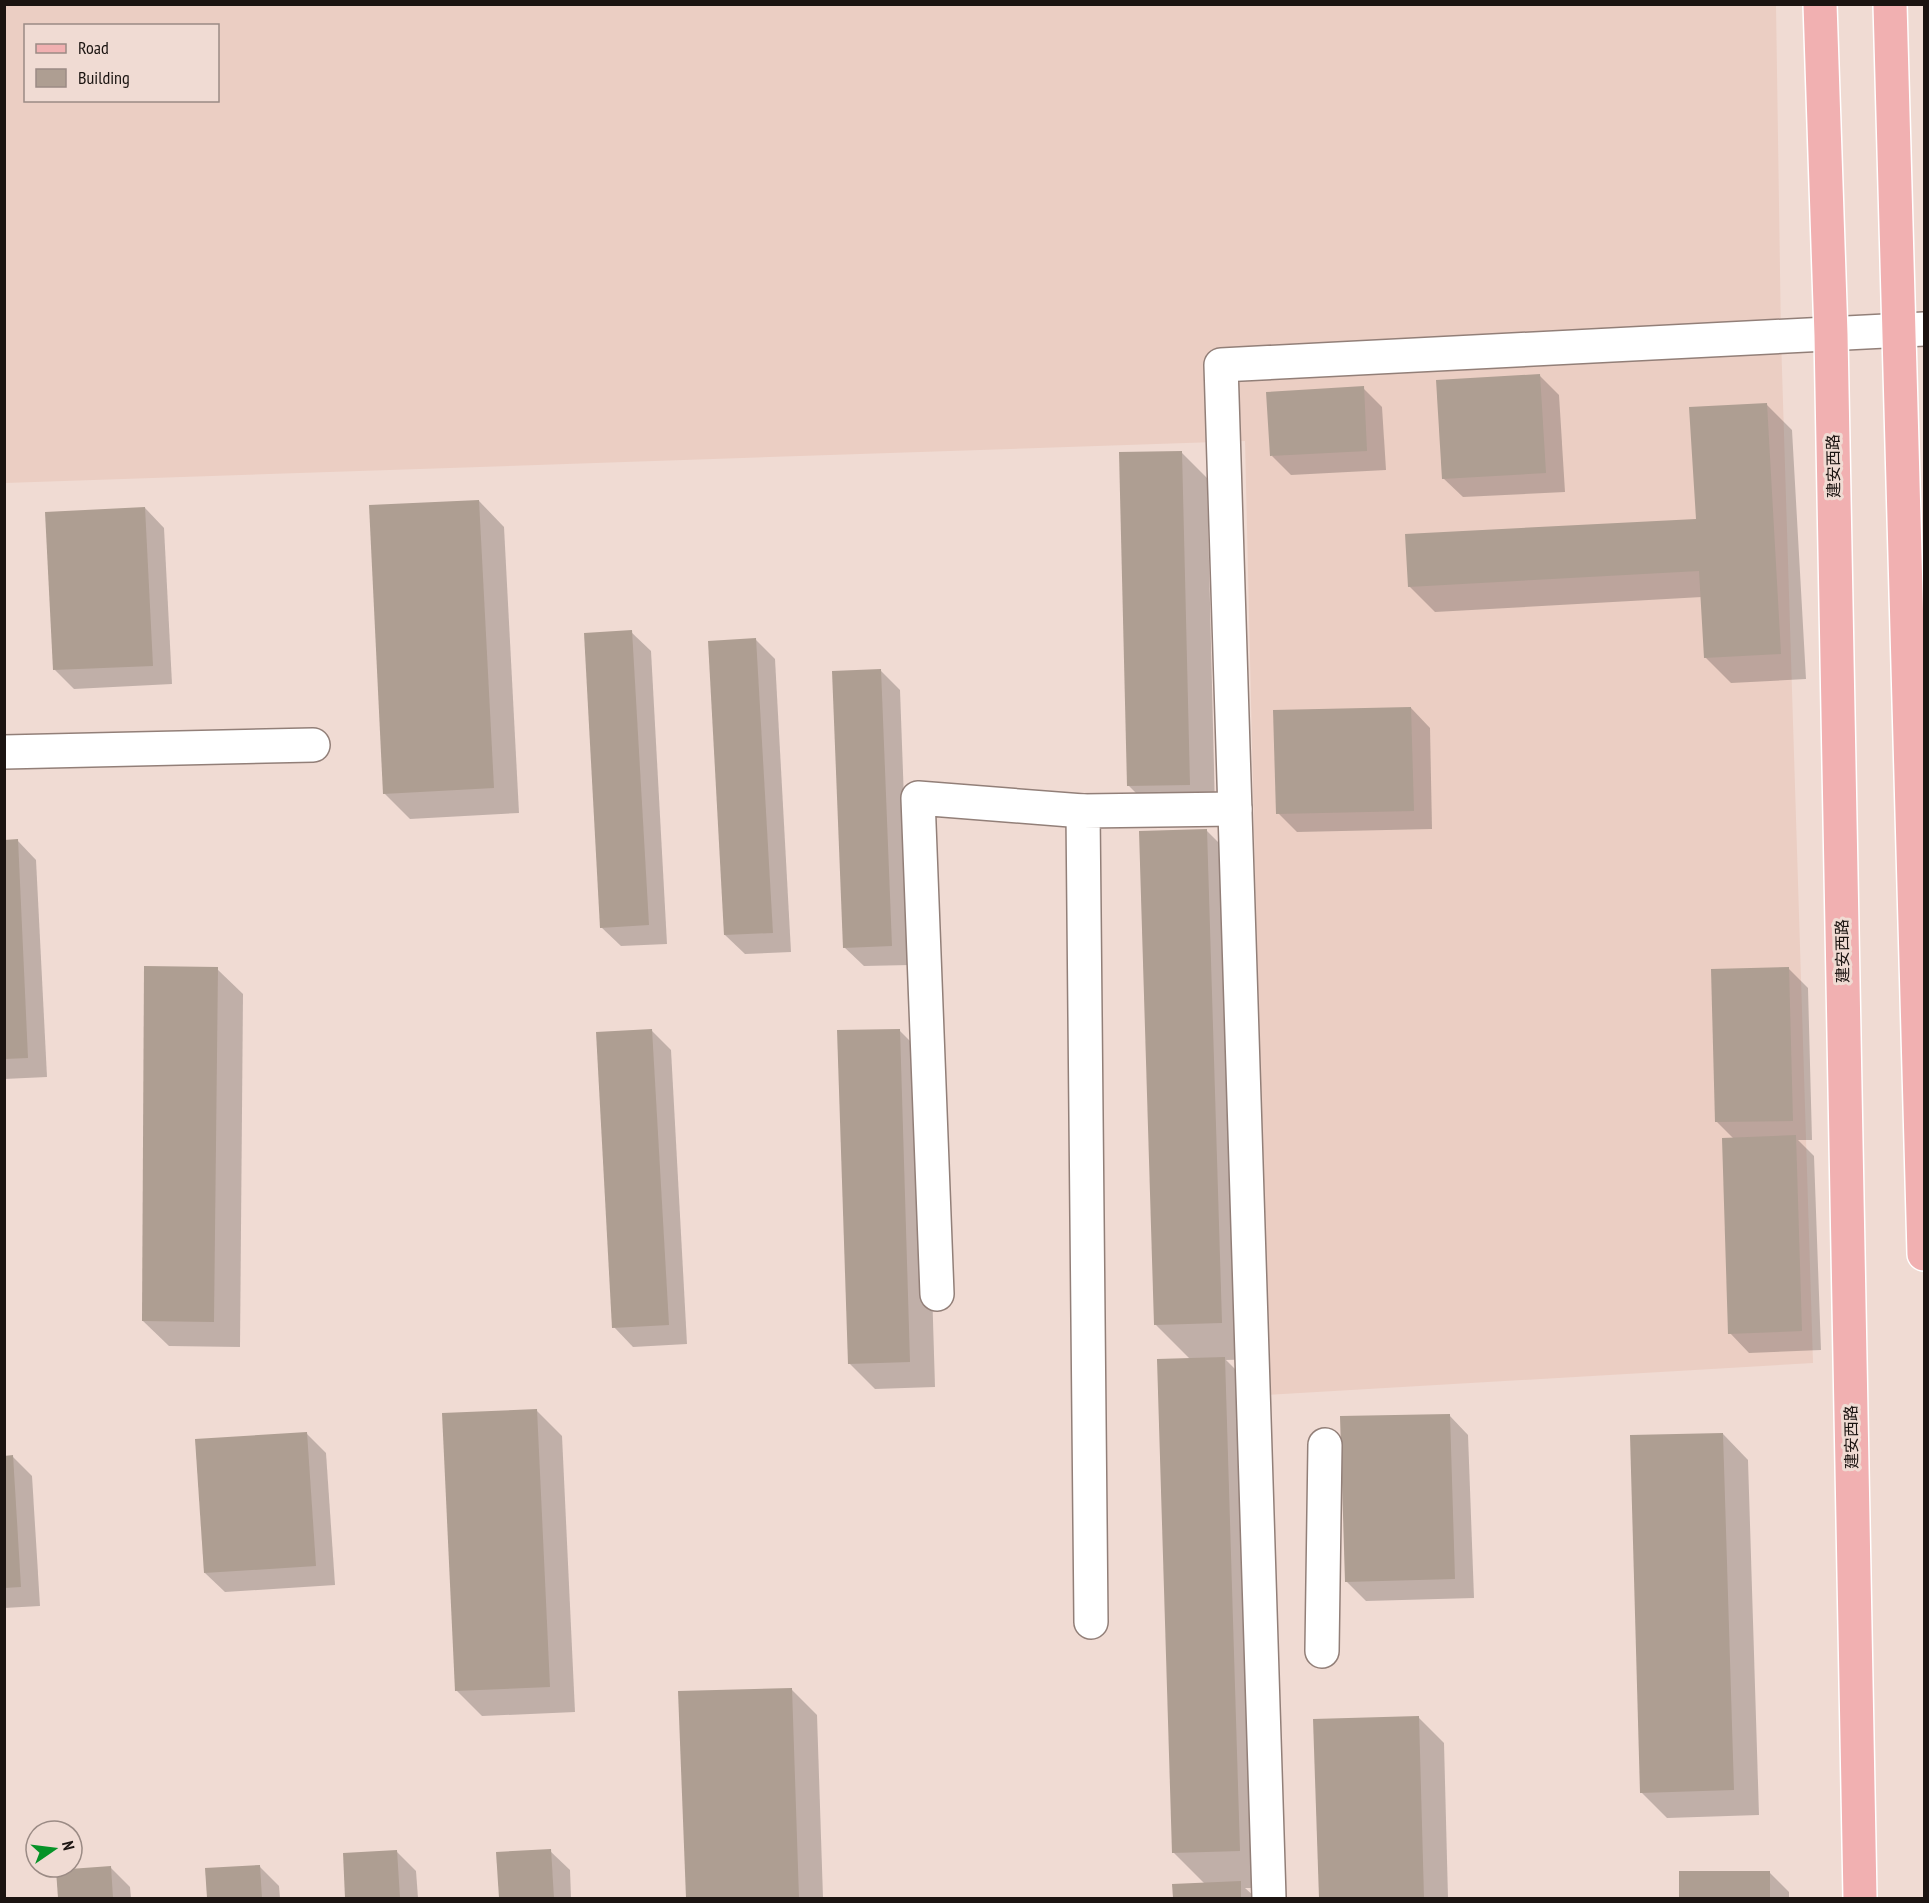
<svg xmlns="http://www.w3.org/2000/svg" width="1929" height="1903" font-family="'PT Sans Narrow','Noto Sans SC',sans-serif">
	<rect width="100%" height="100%" fill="#f0dbd3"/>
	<!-- built -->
	<path fill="#ebcec3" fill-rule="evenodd" d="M4 5H1776L1781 338 1813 1363 1267 1395 1245 441 5 483ZM26 26H218V100H26Z"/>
	<!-- shadow -->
	<g fill="#0003">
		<path d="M1539 375 1559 395 1565 492 1463 497 1443 478Z"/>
		<path d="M1363 388 1382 407 1386 470 1291 475 1272 456Z"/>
		<path d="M1766 404 1792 430 1806 679 1731 683 1705 657 1702 597 1435 612 1409 586 1697 520Z"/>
		<path d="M1181 452 1207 478 1215 810 1154 811 1128 785Z"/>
		<path d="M479 501 504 527 519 813 410 819 384 793Z"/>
		<path d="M145 508 164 528 172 684 74 689 55 670Z"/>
		<path d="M631 632 651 651 667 944 621 946 601 927Z"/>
		<path d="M756 640 775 659 791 952 745 954 725 935Z"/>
		<path d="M881 671 900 690 910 965 864 966 844 947Z"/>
		<path d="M1411 708 1430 728 1432 829 1297 832 1278 813Z"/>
		<path d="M1206 830 1243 867 1258 1359 1226 1360 1261 1395 1276 1888H1245L1256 1898H1174V1885L1205 1884 1173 1852 1190 1359 1155 1324Z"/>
		<path d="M17 840 36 860 47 1077 4 1079V841Z"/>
		<path d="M217 969 243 994 240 1347 169 1346 143 1321Z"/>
		<path d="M1789 969 1808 988 1812 1140H1798L1814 1156 1821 1350 1749 1353 1730 1333 1734 1139 1717 1122Z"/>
		<path d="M899 1030 925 1056 935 1387 875 1389 849 1363Z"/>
		<path d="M652 1031 671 1050 687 1344 633 1347 614 1327Z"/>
		<path d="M537 1411 562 1436 575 1712 482 1716 457 1691Z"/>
		<path d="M1449 1415 1468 1435 1474 1598 1366 1601 1346 1581Z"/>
		<path d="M307 1434 326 1453 335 1585 225 1592 205 1573Z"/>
		<path d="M1723 1434 1748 1460 1759 1815 1667 1818 1641 1792Z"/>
		<path d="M4 1457H13L32 1476 40 1606 4 1608Z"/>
		<path d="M791 1689 817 1715 823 1898H688L680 1693Z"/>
		<path d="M1418 1717 1444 1743 1448 1898H1320L1315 1720Z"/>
		<path d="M550 1851 570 1870 571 1898H500L498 1854Z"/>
		<path d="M397 1852 416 1871 418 1898H347L344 1855Z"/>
		<path d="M260 1867 279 1886 280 1898H209L207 1870Z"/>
		<path d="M111 1868 130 1887 131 1898H60L58 1871Z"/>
		<path d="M1680 1872H1769L1789 1892V1898H1680Z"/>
	</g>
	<!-- building -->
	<g fill="#ae9e92">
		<path d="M1540 374 1546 473 1442 479 1436 380Z"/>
		<path d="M1364 386 1367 451 1270 456 1266 392Z"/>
		<path d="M1767 403 1781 654 1704 658 1699 571 1408 587 1405 534 1696 519 1689 407Z"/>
		<path d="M1182 451 1190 785 1127 786 1119 452Z"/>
		<path d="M479 500 494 788 383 794 369 505Z"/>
		<path d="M145 507 153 666 53 670 45 512Z"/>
		<path d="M632 630 649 925 600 928 584 633Z"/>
		<path d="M756 638 773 933 724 935 708 641Z"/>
		<path d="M881 669 892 946 843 948 832 671Z"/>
		<path d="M1411 707 1414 811 1276 814 1273 710Z"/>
		<path d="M1207 829 1222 1323 1154 1325 1139 831Z"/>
		<path d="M18 839 28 1058 4 1059V840Z"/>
		<path d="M144 966 218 967 214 1322 142 1321Z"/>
		<path d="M1789 967 1793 1121 1715 1122 1711 969Z"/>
		<path d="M652 1029 669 1325 612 1328 596 1032Z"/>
		<path d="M900 1029 910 1362 848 1364 837 1030Z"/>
		<path d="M1796 1135 1802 1331 1728 1334 1722 1138Z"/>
		<path d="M1225 1357 1240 1851 1172 1853 1157 1359Z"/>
		<path d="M537 1409 550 1687 455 1691 442 1413Z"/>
		<path d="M1450 1414 1455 1579 1345 1582 1340 1416Z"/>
		<path d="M307 1432 316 1566 204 1573 195 1439Z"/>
		<path d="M1723 1433 1734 1790 1640 1793 1630 1435Z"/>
		<path d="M13 1455 21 1587 4 1588V1456Z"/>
		<path d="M792 1688 799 1898H686L678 1691Z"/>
		<path d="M1419 1716 1424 1898H1319L1313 1719Z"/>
		<path d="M551 1849 554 1898H499L496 1852Z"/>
		<path d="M397 1850 400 1898H345L343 1853Z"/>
		<path d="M260 1865 262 1898H207L205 1868Z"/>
		<path d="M111 1866 113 1898H58L56 1870Z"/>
		<rect x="1679" y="1871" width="91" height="27"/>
		<path d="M1241 1881V1898H1173L1172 1884Z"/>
	</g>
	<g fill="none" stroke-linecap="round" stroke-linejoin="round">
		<!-- minor casing -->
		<g stroke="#927f78" stroke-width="36">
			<g id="minor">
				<path d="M4 752 313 745"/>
				<path d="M937 1294 918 798 1083 811"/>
				<path d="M1091 1622 1083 811 1235 809"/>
				<path d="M1322 1651 1325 1445"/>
				<path d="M1269 1898 1221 365 1924 329"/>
			</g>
		</g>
		<!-- major casing -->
		<g stroke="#fff" stroke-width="36">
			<g id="major">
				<path d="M1820 4 1831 335 1860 1898"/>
				<path d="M1890 4 1924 1254"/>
			</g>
		</g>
		<!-- minor -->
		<use href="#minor" stroke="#fff" stroke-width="33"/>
		<!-- major -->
		<use href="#major" stroke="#f1b0b1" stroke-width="33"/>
	</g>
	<g text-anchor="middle" stroke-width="6" stroke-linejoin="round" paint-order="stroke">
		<!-- street labels -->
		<g font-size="16" fill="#1b1411" stroke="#f0dbd3">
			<text transform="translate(1833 466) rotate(-91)" y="6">建安西路</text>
			<text transform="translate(1842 951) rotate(-91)" y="6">建安西路</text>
			<text transform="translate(1851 1437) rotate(-91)" y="6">建安西路</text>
		</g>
	</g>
	<!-- border -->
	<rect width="1929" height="1903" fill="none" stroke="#1b1411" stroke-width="12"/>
	<!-- legend -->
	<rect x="24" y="24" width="195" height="78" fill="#f0dbd3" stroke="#9b8b85" stroke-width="1.5"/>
	<rect x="36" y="44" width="30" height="9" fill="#f1b0b1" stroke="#9b8b85" stroke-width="1.5"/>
	<text x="78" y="54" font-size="18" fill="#1b1411">Road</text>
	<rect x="36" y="69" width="30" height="18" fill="#ae9e92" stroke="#9b8b85" stroke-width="1.5"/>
	<text x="78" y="84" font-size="18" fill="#1b1411">Building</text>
	<!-- north arrow -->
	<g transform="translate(54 1849) rotate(76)"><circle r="28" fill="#f0dbd3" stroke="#9b8b85" stroke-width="1.5"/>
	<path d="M0-4.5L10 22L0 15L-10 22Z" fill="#069328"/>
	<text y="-9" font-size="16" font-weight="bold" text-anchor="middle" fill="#1b1411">N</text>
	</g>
</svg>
